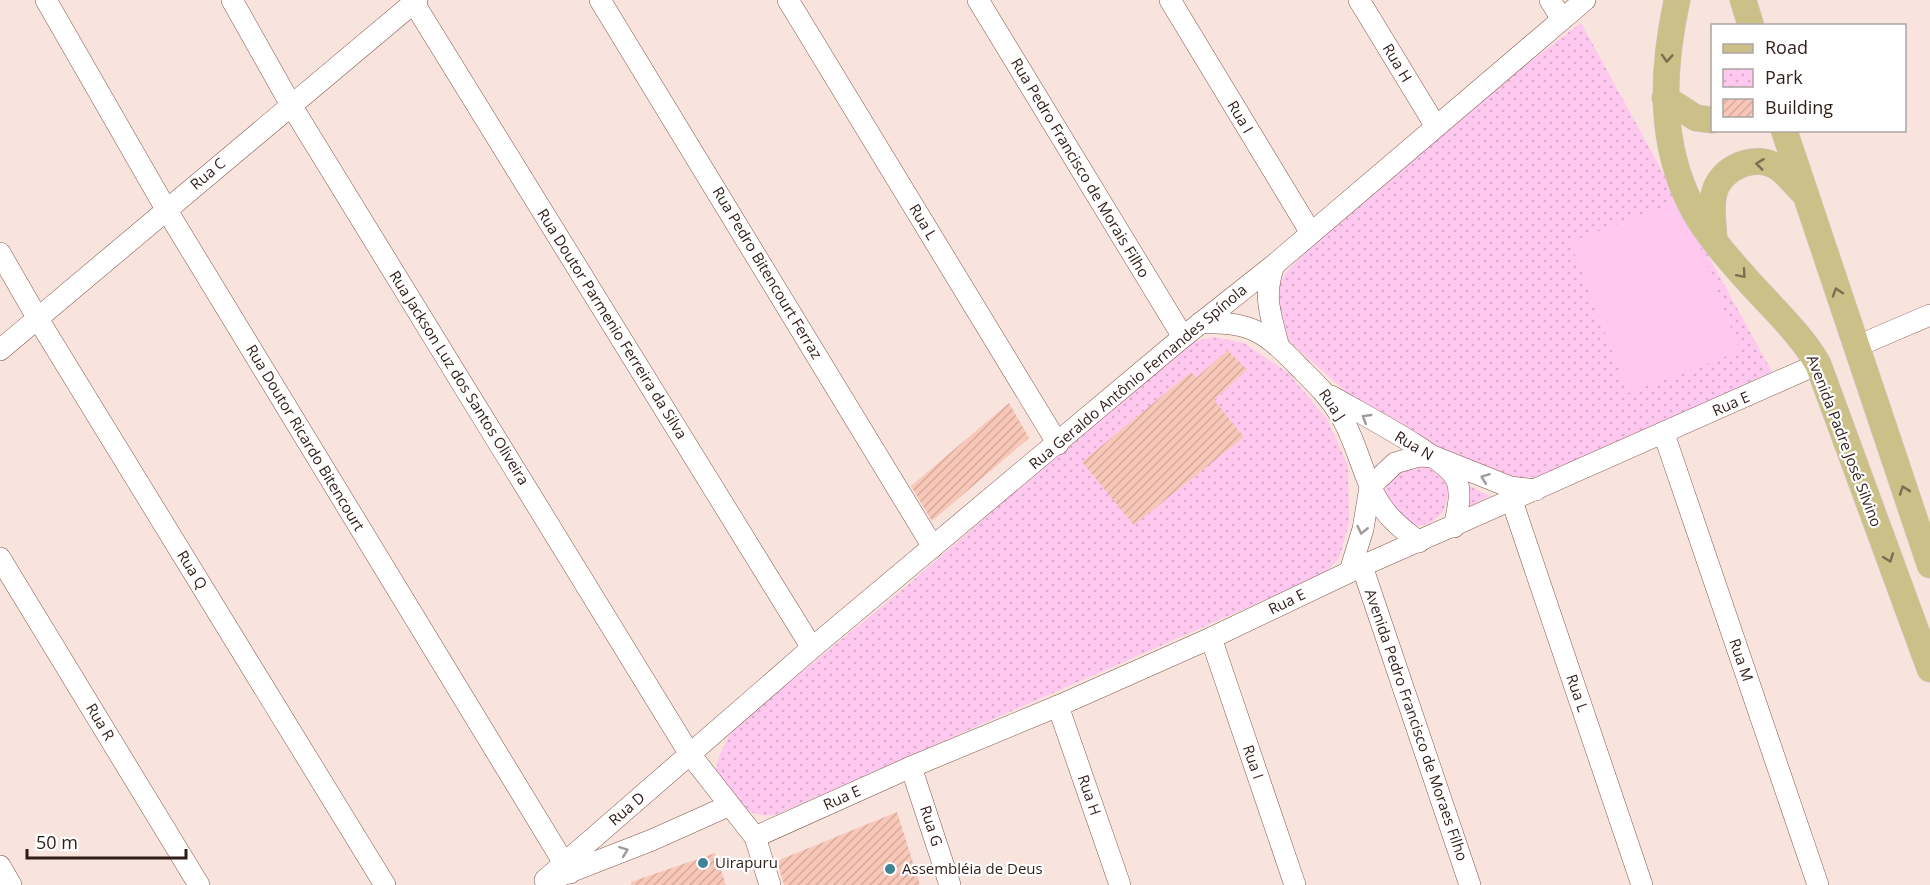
<svg xmlns="http://www.w3.org/2000/svg" width="1930" height="885" font-family="'Open Sans',sans-serif">
	<defs>
		<pattern id="park-dots" width="8" height="8" patternUnits="userSpaceOnUse" patternTransform="scale(1.5)"><rect width="8" height="8" fill="#ffc8ef"/><path d="M2 2h.1M6 6h.1" fill="none" stroke="#dbabcc" stroke-width="1.8" stroke-linecap="round"/></pattern>
		<pattern id="building-hatch" width="6" height="6" patternUnits="userSpaceOnUse" patternTransform="scale(1.5)"><rect width="6" height="6" fill="#f8c7b8"/><path d="M-1 1l2-2M0 6l6-6M5 7l2-2" fill="none" stroke="#d5aa9d"/></pattern>
	</defs>
	<rect width="100%" height="100%" fill="#f8e3dd"/>
	<!-- park -->
	<g fill="url(#park-dots)">
		<path d="M1581 23 1772 372 1540 477 1517 478 1476 464 1404 431 1359 403 1285 338 1276 291 1285 274 1319 237 1515 73Z"/>
		<path d="M1214 337 1244 343 1288 373 1327 419 1348 466 1349 523 1339 558 1324 574 775 815C741 818 733 797 715 773L719 757 730 734 763 704 908 585 1170 356 1188 343Z"/>
		<path d="M1404 466C1411 466 1421 464 1428 467 1465 478 1447 540 1400 523L1385 493 1388 482Z"/>
		<path d="M1468 485 1490 496 1469 507Z"/>
	</g>
	<!-- pitch -->
	<path fill="#ffc8ef" d="M1682 200 1740 351 1628 393 1570 242Z"/>
	<!-- building -->
	<g fill="url(#building-hatch)">
		<path d="M1228 350 1247 370 1214 400 1244 437 1134 525 1082 462 1191 372 1196 378Z"/>
		<path d="M1009 403 1029 438 932 521 911 486Z"/>
		<path d="M897 812 920 885H784L777 861Z"/>
		<path d="M715 853 726 885H631V882Z"/>
	</g>
	<g fill="none" stroke-linecap="round" stroke-linejoin="round">
		<!-- minor casing -->
		<g stroke="#81574a" stroke-width="22">
			<g id="minor">
				<path d="M46 0 166 209 570 873"/>
				<path d="M232 0 291 105 689 753 755 837 770 885"/>
				<path d="M412 0 812 648"/>
				<path d="M600 0 933 547"/>
				<path d="M788 0 1058 444"/>
				<path d="M978 0 1183 337"/>
				<path d="M1170 0 1311 233"/>
				<path d="M1359 0 1435 125"/>
				<path d="M1550 0 1561 18"/>
				<path d="M0 253 38 319 385 885"/>
				<path d="M1274 265C1263 298 1270 311 1278 344"/>
				<path d="M1200 323C1251 321 1265 332 1299 367 1315 383 1329 396 1341 416 1359 446 1363 483 1385 511 1394 523 1407 533 1419 542"/>
				<path d="M1855 347 1930 315"/>
				<path d="M0 350 417 0"/>
				<path d="M1331 396C1356 411 1449 458 1457 481 1462 496 1457 512 1454 527"/>
				<path d="M1664 434 1818 885"/>
				<path d="M1512 501 1642 885"/>
				<path d="M0 558 199 885"/>
				<path d="M1362 566 1470 885"/>
				<path d="M1350 571 1363 529 1370 487 1395 463 1419 456 1435 457 1510 487 1536 490"/>
				<path d="M1211 638 1295 885"/>
				<path d="M1058 706 1120 885"/>
				<path d="M911 767 950 885"/>
				<path d="M755 837 911 767 1058 706 1211 638 1362 566 1818 364"/>
				<path d="M0 866 11 885"/>
				<path d="M557 877 652 840 728 806"/>
				<path d="M545 880 812 648 1183 337 1274 265 1585 0"/>
			</g>
		</g>
		<!-- major casing -->
		<g stroke="#cdc9c8" stroke-width="27">
			<g id="major">
				<path d="M1677 0C1662 70 1658 143 1693 209 1705 232 1725 255 1742 274 1768 304 1799 331 1818 364L1930 669"/>
				<path d="M1743 0 1751 26"/>
				<path d="M1665 98 1696 118 1712 120"/>
				<path d="M1784 130 1930 565"/>
				<path d="M1714 237C1713 221 1709 196 1719 182 1731 164 1758 155 1777 167 1787 173 1795 185 1804 193"/>
			</g>
		</g>
		<!-- minor -->
		<use href="#minor" stroke="#fff" stroke-width="21"/>
		<!-- major -->
		<use href="#major" stroke="#ccc089" stroke-width="26"/>
	</g>
	<!-- one-way arrows -->
	<defs><path id="oneway-chevron" d="M-2-3.5L2.5 0L-2 3.5" fill="none" stroke-width="1.6" stroke-linecap="round" stroke-linejoin="round" transform="scale(1.5)"/></defs>
	<g stroke="#7e6e50">
		<use href="#oneway-chevron" transform="translate(1667 58) rotate(94)"/>
		<use href="#oneway-chevron" transform="translate(1760 164) rotate(-173)"/>
		<use href="#oneway-chevron" transform="translate(1742 274) rotate(49)"/>
		<use href="#oneway-chevron" transform="translate(1837 292) rotate(-108)"/>
		<use href="#oneway-chevron" transform="translate(1904 490) rotate(-109)"/>
		<use href="#oneway-chevron" transform="translate(1889 558) rotate(70)"/>
	</g>
	<g stroke="#a19997">
		<use href="#oneway-chevron" transform="translate(1366 418) rotate(-149)"/>
		<use href="#oneway-chevron" transform="translate(1485 478) rotate(-159)"/>
		<use href="#oneway-chevron" transform="translate(1362 530) rotate(103)"/>
		<use href="#oneway-chevron" transform="translate(624 851) rotate(-21)"/>
	</g>
	<!-- markers -->
	<g fill="#418394" stroke="#fff" stroke-width="2">
		<circle cx="703" cy="863" r="6"/>
		<circle cx="890" cy="869" r="6"/>
	</g>
	<g text-anchor="middle" stroke-width="4.5" stroke-linejoin="round" paint-order="stroke">
		<!-- street labels -->
		<g font-size="15" fill="#2f1d18" stroke="#fff">
			<text transform="translate(1397 63) rotate(59)" y="5">Rua H</text>
			<text transform="translate(1240 117) rotate(59)" y="5">Rua I</text>
			<text transform="translate(1080 168) rotate(59)" y="5">Rua Pedro Francisco de Morais Filho</text>
			<text transform="translate(208 174) rotate(-40)" y="5">Rua C</text>
			<text transform="translate(923 222) rotate(59)" y="5">Rua L</text>
			<text transform="translate(767 273) rotate(59)" y="5">Rua Pedro Bitencourt Ferraz</text>
			<text transform="translate(612 324) rotate(58)" y="5">Rua Doutor Parmenio Ferreira da Silva</text>
			<text transform="translate(1138 377) rotate(-40)" y="5">Rua Geraldo Antônio Fernandes Spínola</text>
			<text transform="translate(459 378) rotate(58)" y="5">Rua Jackson Luz dos Santos Oliveira</text>
			<text transform="translate(1731 404) rotate(-24)" y="5">Rua E</text>
			<text transform="translate(1332 405) rotate(56)" y="5">Rua J</text>
			<text transform="translate(305 438) rotate(59)" y="5">Rua Doutor Ricardo Bitencourt</text>
			<text transform="translate(1844 441) rotate(69)" y="5">Avenida Padre José Silvino</text>
			<text transform="translate(1414 446) rotate(31)" y="5">Rua N</text>
			<text transform="translate(192 570) rotate(58)" y="5">Rua Q</text>
			<text transform="translate(1287 602) rotate(-26)" y="5">Rua E</text>
			<text transform="translate(1741 660) rotate(71)" y="5">Rua M</text>
			<text transform="translate(1577 693) rotate(71)" y="5">Rua L</text>
			<text transform="translate(100 722) rotate(59)" y="5">Rua R</text>
			<text transform="translate(1416 725) rotate(71)" y="5">Avenida Pedro Francisco de Moraes Filho</text>
			<text transform="translate(1253 762) rotate(71)" y="5">Rua I</text>
			<text transform="translate(1089 795) rotate(71)" y="5">Rua H</text>
			<text transform="translate(842 798) rotate(-24)" y="5">Rua E</text>
			<text transform="translate(627 809) rotate(-41)" y="5">Rua D</text>
			<text transform="translate(931 826) rotate(72)" y="5">Rua G</text>
		</g>
		<!-- poi labels -->
		<g font-size="15" fill="#2f1d18" stroke="#fff" text-anchor="start">
			<text x="715" y="868">Uirapuru</text>
			<text x="902" y="874">Assembléia de Deus</text>
		</g>
	</g>
	<!-- legend -->
	<rect x="1711" y="24" width="195" height="108" fill="#ffffff" stroke="#aca5a3" stroke-width="1.5"/>
	<rect x="1723" y="44" width="30" height="9" fill="#ccc089" stroke="#aca5a3" stroke-width="1.5"/>
	<text x="1765" y="54" font-size="18" fill="#2f1d18">Road</text>
	<rect x="1723" y="69" width="30" height="18" fill="url(#park-dots)" stroke="#aca5a3" stroke-width="1.5"/>
	<text x="1765" y="84" font-size="18" fill="#2f1d18">Park</text>
	<rect x="1723" y="99" width="30" height="18" fill="url(#building-hatch)" stroke="#aca5a3" stroke-width="1.5"/>
	<text x="1765" y="114" font-size="18" fill="#2f1d18">Building</text>
	<!-- scale -->
	<path d="M27 849v9h159v-9" fill="none" stroke="#2f1d18" stroke-width="3"/>
	<text x="36" y="849" font-size="18" fill="#2f1d18" stroke="#ffffff" stroke-width="4.5" paint-order="stroke">50 m</text>
</svg>
